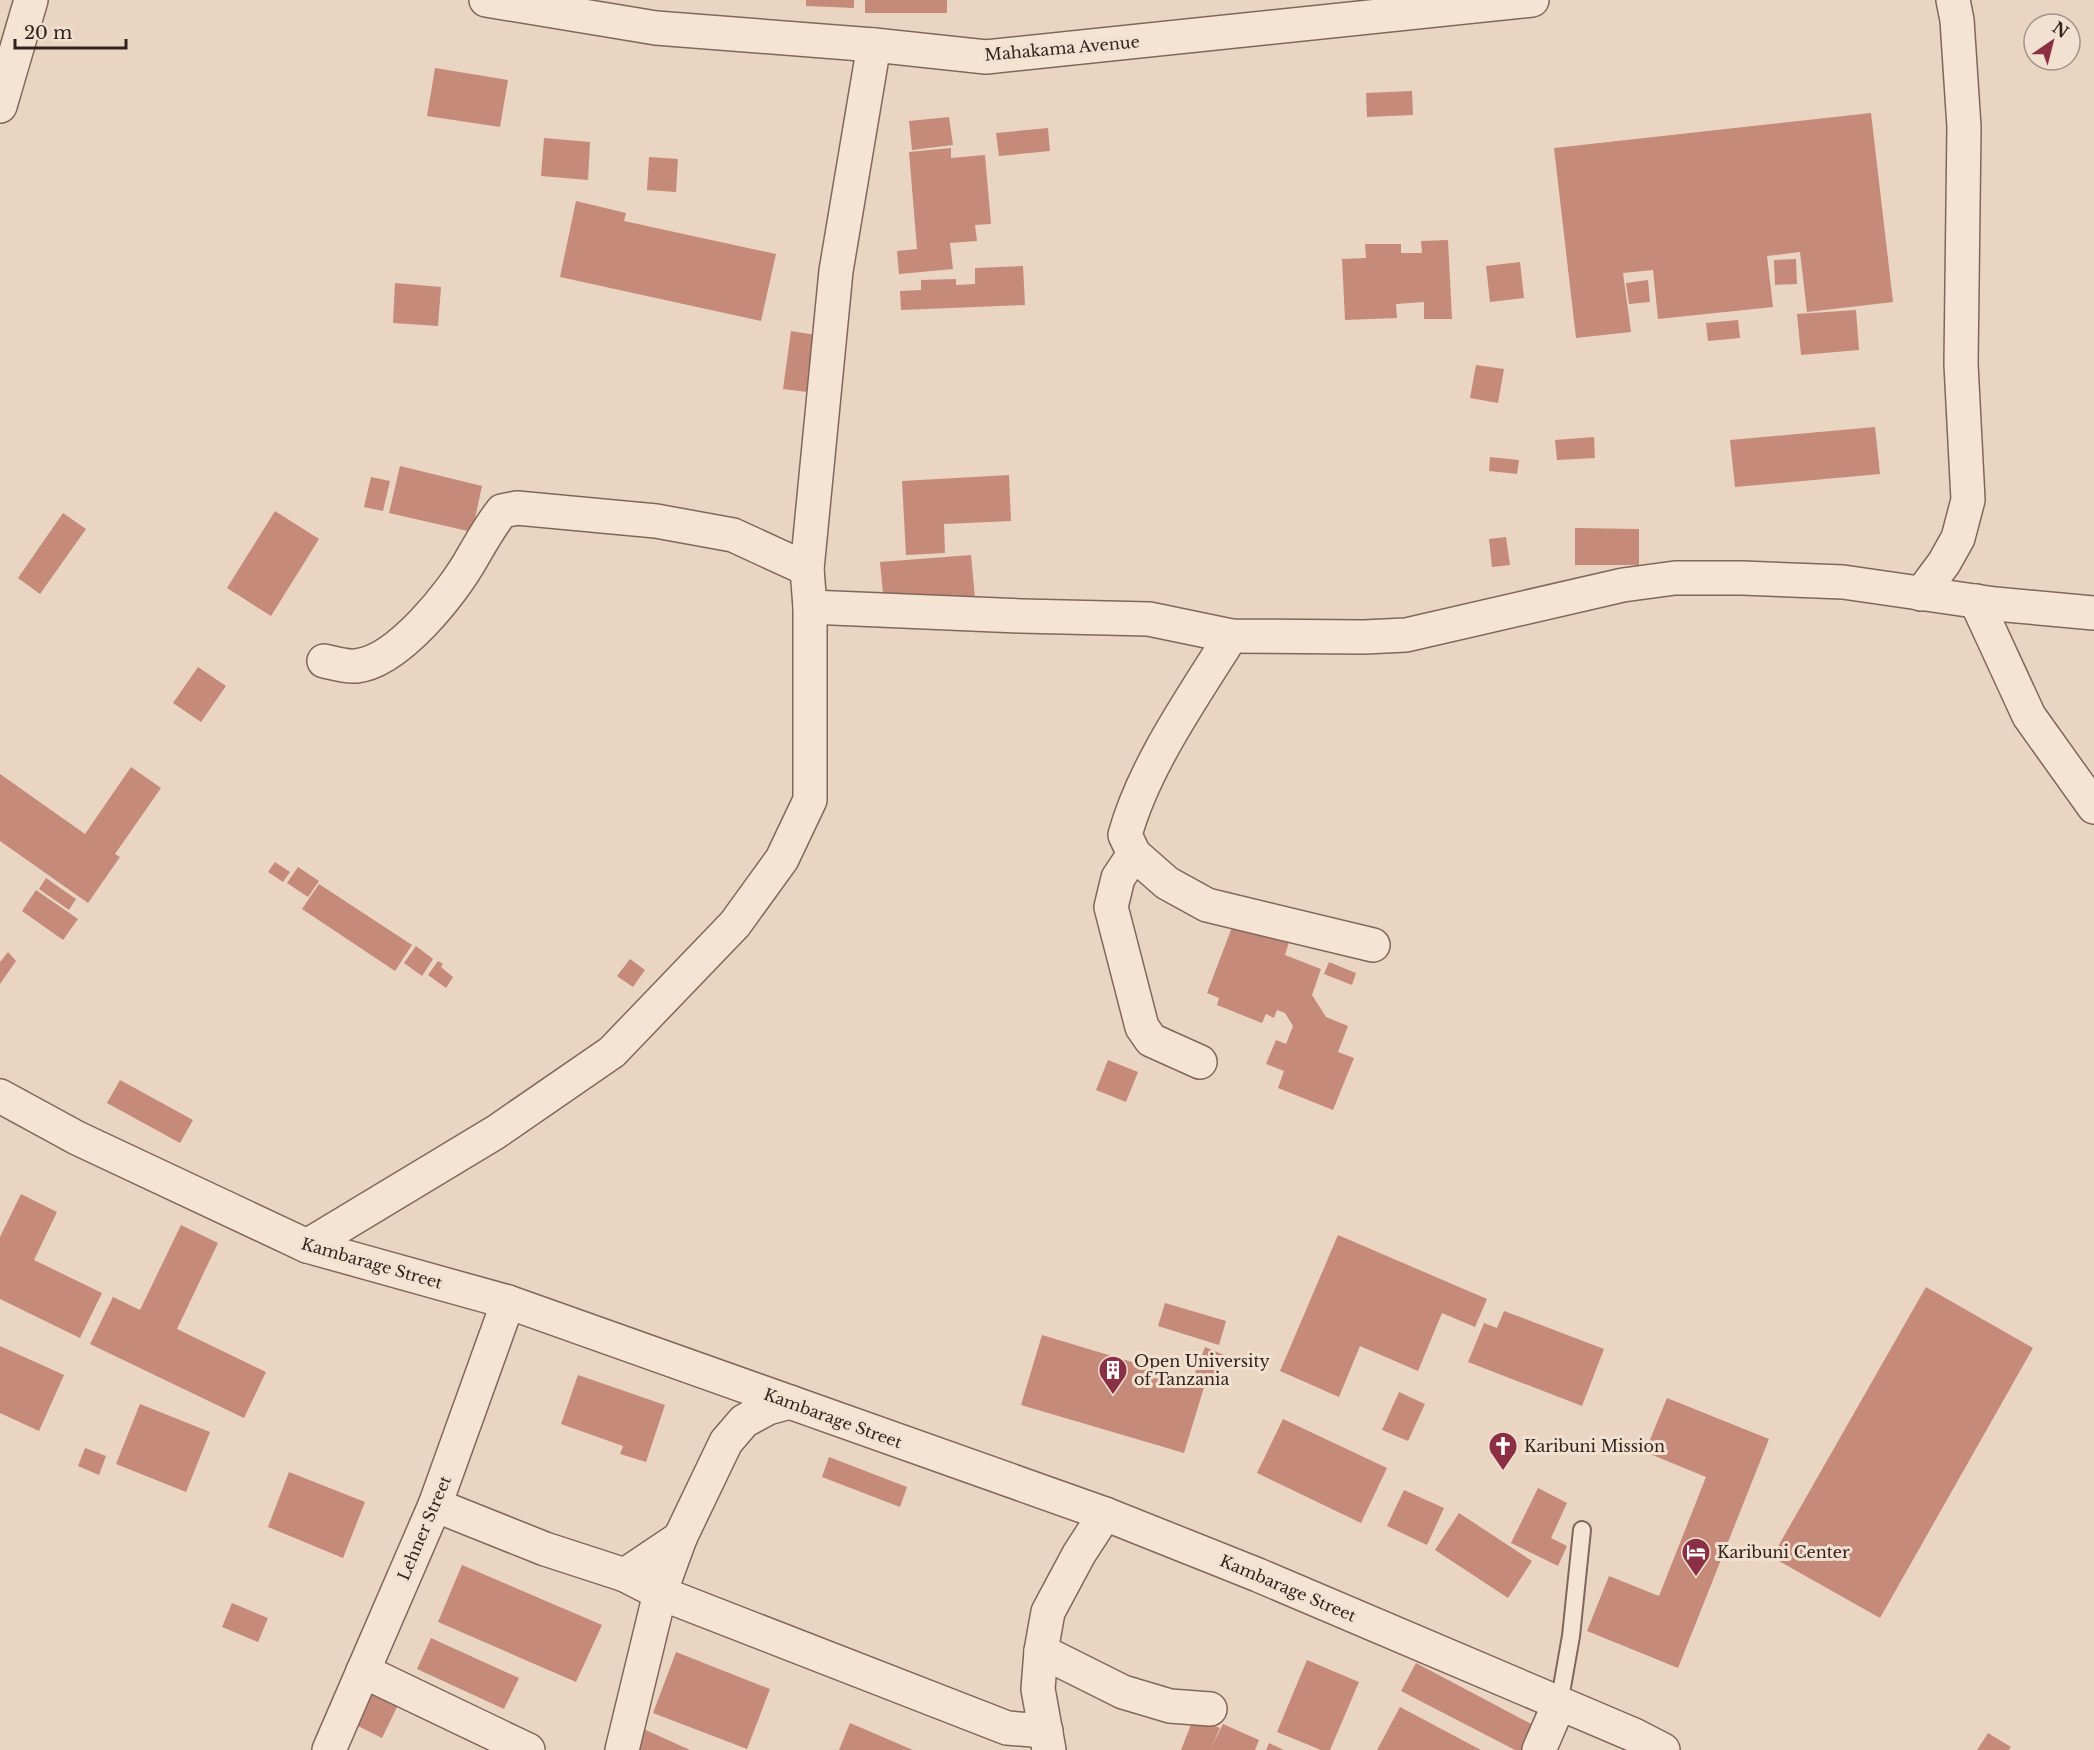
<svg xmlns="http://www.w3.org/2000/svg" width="2094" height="1750" font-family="'Libre Baskerville',serif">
	<rect width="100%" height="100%" fill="#e9d5c2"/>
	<!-- building -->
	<g fill="#c58a7a">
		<path d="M806 0H854V8L806 6Z"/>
		<rect x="865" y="0" width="82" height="13"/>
		<path d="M435 68 508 80 500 127 427 116Z"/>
		<path d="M1412 91 1413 115 1367 117 1366 93Z"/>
		<path d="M1871 113 1893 302 1807 312 1800 252 1767 256 1773 307 1658 319 1653 270 1623 273 1631 332 1576 338 1554 148Z"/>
		<path d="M949 117 953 145 912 150 909 121Z"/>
		<path d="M1048 128 1050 151 999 156 996 133Z"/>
		<path d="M544 138 590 142 588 180 541 176Z"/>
		<path d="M951 148V158L985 155 991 224 975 225 977 241 950 243 953 269 899 274 897 251 917 249 909 152Z"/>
		<path d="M649 157 678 159 676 192 647 190Z"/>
		<path d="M576 201 626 213 624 221 776 254 761 321 560 277Z"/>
		<path d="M1448 240 1452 319H1424V302L1396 304 1397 318 1345 320 1342 259 1366 258 1365 244H1401V253H1422L1421 241Z"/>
		<path d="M1796 259 1797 284 1775 285 1774 260Z"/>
		<path d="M1520 262 1524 298 1490 302 1486 266Z"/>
		<path d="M1023 266 1025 305 901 310 900 291 921 290V280L956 279V285L975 284V268Z"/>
		<path d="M1648 280 1650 302 1629 304 1626 283Z"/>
		<path d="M395 283 441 287 438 326 393 323Z"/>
		<path d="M1856 310 1859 350 1801 355 1797 314Z"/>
		<path d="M1738 320 1740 338 1708 341 1706 323Z"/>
		<path d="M791 331 816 335 807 392 783 389Z"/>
		<path d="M1476 365 1504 369 1498 403 1470 398Z"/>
		<path d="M1875 427 1880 474 1735 487 1730 440Z"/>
		<path d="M1594 437 1595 458 1557 460 1555 440Z"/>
		<path d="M1490 457 1519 460 1517 474 1489 471Z"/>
		<path d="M400 466 482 486 472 532 389 513Z"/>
		<path d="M1009 475 1011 521 944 524 945 553 906 555 902 481Z"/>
		<path d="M371 477 390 481 383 511 364 507Z"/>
		<path d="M275 511 319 539 271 616 227 588Z"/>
		<path d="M63 513 86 529 40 594 18 578Z"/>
		<path d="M1575 528 1639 529V565H1575Z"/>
		<path d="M1506 537 1510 565 1492 567 1489 539Z"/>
		<path d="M971 555 975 598 884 605 880 562Z"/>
		<path d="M198 667 226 686 201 722 173 703Z"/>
		<path d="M131 767 161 788 115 854 120 857 88 903 0 841V774L85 834Z"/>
		<path d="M275 862 290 872 283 882 268 872Z"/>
		<path d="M298 867 319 881 308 897 287 883Z"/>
		<path d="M46 878 76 899 69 910 39 889Z"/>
		<path d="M319 884 412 945 395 971 302 909Z"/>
		<path d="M36 890 78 919 63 940 22 911Z"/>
		<path d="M1234 922 1289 942 1285 955 1321 969 1312 995 1326 1017 1348 1026 1338 1052 1354 1058 1333 1110 1278 1088 1284 1071 1266 1064 1276 1040 1286 1044 1293 1026 1285 1013 1277 1010 1274 1018 1266 1014 1262 1023 1217 1005 1219 998 1207 993Z"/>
		<path d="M416 946 433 959 422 976 404 963Z"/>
		<path d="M8 952 16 961 0 984V962Z"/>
		<path d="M630 959 645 970 633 987 617 976Z"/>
		<path d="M438 961 443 964 441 967 453 977 446 988 428 975Z"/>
		<path d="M1329 962 1356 973 1352 985 1324 974Z"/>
		<path d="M1108 1060 1138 1072 1126 1102 1096 1090Z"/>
		<path d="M120 1080 193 1120 180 1143 107 1103Z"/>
		<path d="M21 1194 57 1212 34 1260 102 1293 80 1338 0 1299V1237Z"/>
		<path d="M181 1225 218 1243 177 1329 266 1372 244 1418 90 1344 113 1297 140 1310Z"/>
		<path d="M1338 1235 1487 1299 1475 1327 1442 1313 1418 1371 1360 1346 1339 1397 1280 1371Z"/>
		<path d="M1926 1287 2033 1348 1880 1618 1772 1557Z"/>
		<path d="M1165 1303 1226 1321 1219 1345 1158 1326Z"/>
		<path d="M1504 1311 1604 1349 1582 1406 1468 1362 1484 1323 1497 1328Z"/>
		<path d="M1042 1335 1205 1384 1184 1453 1021 1405Z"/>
		<path d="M0 1346 64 1375 39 1431 0 1413Z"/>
		<path d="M1205 1347 1224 1355 1213 1383 1194 1376Z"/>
		<path d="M578 1375 665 1405 646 1462 620 1454 623 1446 561 1424Z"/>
		<path d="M1399 1392 1425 1404 1408 1441 1382 1430Z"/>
		<path d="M1667 1398 1769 1439 1678 1668 1587 1631 1609 1576 1659 1596 1706 1477 1645 1452Z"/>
		<path d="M140 1404 210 1432 186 1492 116 1464Z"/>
		<path d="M1283 1419 1387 1468 1361 1523 1257 1473Z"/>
		<path d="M85 1448 106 1456 99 1475 78 1466Z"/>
		<path d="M829 1457 907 1487 900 1507 822 1477Z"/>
		<path d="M289 1472 365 1502 343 1558 268 1527Z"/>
		<path d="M1538 1488 1567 1503 1551 1538 1567 1546 1558 1566 1511 1543Z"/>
		<path d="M1404 1490 1444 1508 1427 1545 1387 1526Z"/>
		<path d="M1459 1513 1532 1561 1508 1598 1435 1550Z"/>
		<path d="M462 1565 602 1625 576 1682 438 1622Z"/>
		<path d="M232 1603 268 1618 258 1642 222 1627Z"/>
		<path d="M431 1638 519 1678 504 1709 417 1669Z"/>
		<path d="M676 1652 770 1689 747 1749 653 1713Z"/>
		<path d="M1307 1660 1359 1682 1330 1750H1321L1277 1732Z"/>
		<path d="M1416 1663 1539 1728 1527 1750H1515L1401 1691Z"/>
		<path d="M372 1693 398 1705 382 1738 356 1725Z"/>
		<path d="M1400 1707 1481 1750H1377Z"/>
		<path d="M1194 1717 1220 1728 1211 1748 1223 1724 1259 1740 1255 1750H1181Z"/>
		<path d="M850 1723 913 1750H839Z"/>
		<path d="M637 1726 690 1750H626Z"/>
		<path d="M1988 1733 2011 1747 2009 1750H1977Z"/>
		<path d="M1269 1743 1284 1750H1266Z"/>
	</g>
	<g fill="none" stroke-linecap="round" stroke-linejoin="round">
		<!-- service casing -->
		<g stroke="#81675b" stroke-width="20">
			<path id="service" d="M1559 1704 1571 1636 1582 1530"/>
		</g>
		<!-- minor casing -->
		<g stroke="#81675b" stroke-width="36">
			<g id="minor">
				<path d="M0 106 31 0"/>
				<path d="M1921 594 1944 563 1958 538 1968 500 1961 364 1964 127 1957 20 1953 0"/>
				<path d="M1976 601 2029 716 2094 807"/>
				<path d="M810 607 1021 616 1149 619 1231 636 1364 637 1406 635 1623 585 1675 578H1742L1843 582 1995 604 2094 613"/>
				<path d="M1231 636C1193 697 1144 766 1125 835L1134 854 1167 883 1207 905 1373 945"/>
				<path d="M324 661C333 663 346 667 356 666 398 662 453 592 472 558 482 541 490 526 502 511L517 508 656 521 733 535 807 569"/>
				<path d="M1134 854 1118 878 1111 907 1142 1027 1151 1040 1200 1062"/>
				<path d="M0 1096 77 1138 307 1246 508 1302 1105 1514 1258 1575 1634 1735 1663 1750"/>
				<path d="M307 1246 496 1132 612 1052 735 924 782 859 810 800V607L807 569 836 271 874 45"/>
				<path d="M435 1505 545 1549 625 1575 680 1538"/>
				<path d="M1105 1514 1079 1554 1048 1612 1041 1651 1123 1692 1170 1706 1210 1709"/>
				<path d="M625 1575 660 1593 1007 1728 1046 1731"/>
				<path d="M1041 1651 1038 1689 1049 1750"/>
				<path d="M363 1671 528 1750"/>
				<path d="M329 1750 435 1505 508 1302"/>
				<path d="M622 1750 660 1593 680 1538 726 1442 744 1421 768 1408 790 1402"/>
				<path d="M1539 1750 1559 1704"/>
			</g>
		</g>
		<!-- tertiary casing -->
		<g stroke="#81675b" stroke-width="36">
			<path id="tertiary" d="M486 0 656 28 874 45 986 57 1532 0"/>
		</g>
		<!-- service -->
		<use href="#service" stroke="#f5e4d4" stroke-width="16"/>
		<!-- minor -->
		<use href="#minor" stroke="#f5e4d4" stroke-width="33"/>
		<!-- tertiary -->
		<use href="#tertiary" stroke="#f5e4d4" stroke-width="33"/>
	</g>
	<!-- icons -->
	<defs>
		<g id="building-pin" transform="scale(1.5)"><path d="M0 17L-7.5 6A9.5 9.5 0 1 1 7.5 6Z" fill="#8b3044" stroke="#f2e1d0"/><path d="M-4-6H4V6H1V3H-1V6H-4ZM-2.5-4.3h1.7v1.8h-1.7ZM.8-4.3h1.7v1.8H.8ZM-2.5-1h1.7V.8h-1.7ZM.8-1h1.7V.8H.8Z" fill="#fff"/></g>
		<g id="church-pin" transform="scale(1.5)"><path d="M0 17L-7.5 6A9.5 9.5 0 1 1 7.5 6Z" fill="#8b3044" stroke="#f2e1d0"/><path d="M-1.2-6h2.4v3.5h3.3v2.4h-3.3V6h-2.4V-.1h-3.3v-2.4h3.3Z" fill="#fff"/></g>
		<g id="hotel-pin" transform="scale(1.5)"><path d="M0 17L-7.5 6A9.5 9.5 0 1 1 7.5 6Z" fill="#8b3044" stroke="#f2e1d0"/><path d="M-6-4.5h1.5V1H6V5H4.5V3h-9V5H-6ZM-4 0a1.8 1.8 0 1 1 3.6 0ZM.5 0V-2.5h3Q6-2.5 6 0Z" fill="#fff"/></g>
	</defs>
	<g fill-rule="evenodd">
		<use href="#building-pin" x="1113" y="1370"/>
		<use href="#church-pin" x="1503" y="1446"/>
		<use href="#hotel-pin" x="1696" y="1552"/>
	</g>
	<g text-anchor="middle" stroke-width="6" stroke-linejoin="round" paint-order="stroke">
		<!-- street labels -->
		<g font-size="16" fill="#32231d" stroke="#f2e1d0">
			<text transform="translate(1062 48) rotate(-5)" y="6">Mahakama Avenue</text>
			<text transform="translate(372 1263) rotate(16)" y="6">Kambarage Street</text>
			<text transform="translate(833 1418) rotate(20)" y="6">Kambarage Street</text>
			<text transform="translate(424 1528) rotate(-67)" y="6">Lehner Street</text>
			<text transform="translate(1288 1588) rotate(23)" y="6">Kambarage Street</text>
		</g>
		<!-- poi labels -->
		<g font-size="16" fill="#32231d" stroke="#f2e1d0" text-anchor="start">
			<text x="1134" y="1367">Open University<tspan x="1134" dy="18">of Tanzania</tspan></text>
			<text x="1524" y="1452">Karibuni Mission</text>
			<text x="1717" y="1558">Karibuni Center</text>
		</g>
	</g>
	<!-- north arrow -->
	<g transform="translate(2052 42) rotate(35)"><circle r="28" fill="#f2e1d0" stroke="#a59588" stroke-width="1.5"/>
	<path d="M0-4.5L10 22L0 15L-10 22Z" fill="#8b3044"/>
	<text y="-9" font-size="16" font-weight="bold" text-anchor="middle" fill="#32231d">N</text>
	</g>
	<!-- scale -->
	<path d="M15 39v9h111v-9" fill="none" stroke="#32231d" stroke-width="3"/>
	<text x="24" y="39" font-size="18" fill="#32231d" stroke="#f2e1d0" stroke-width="4.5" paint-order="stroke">20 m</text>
</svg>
